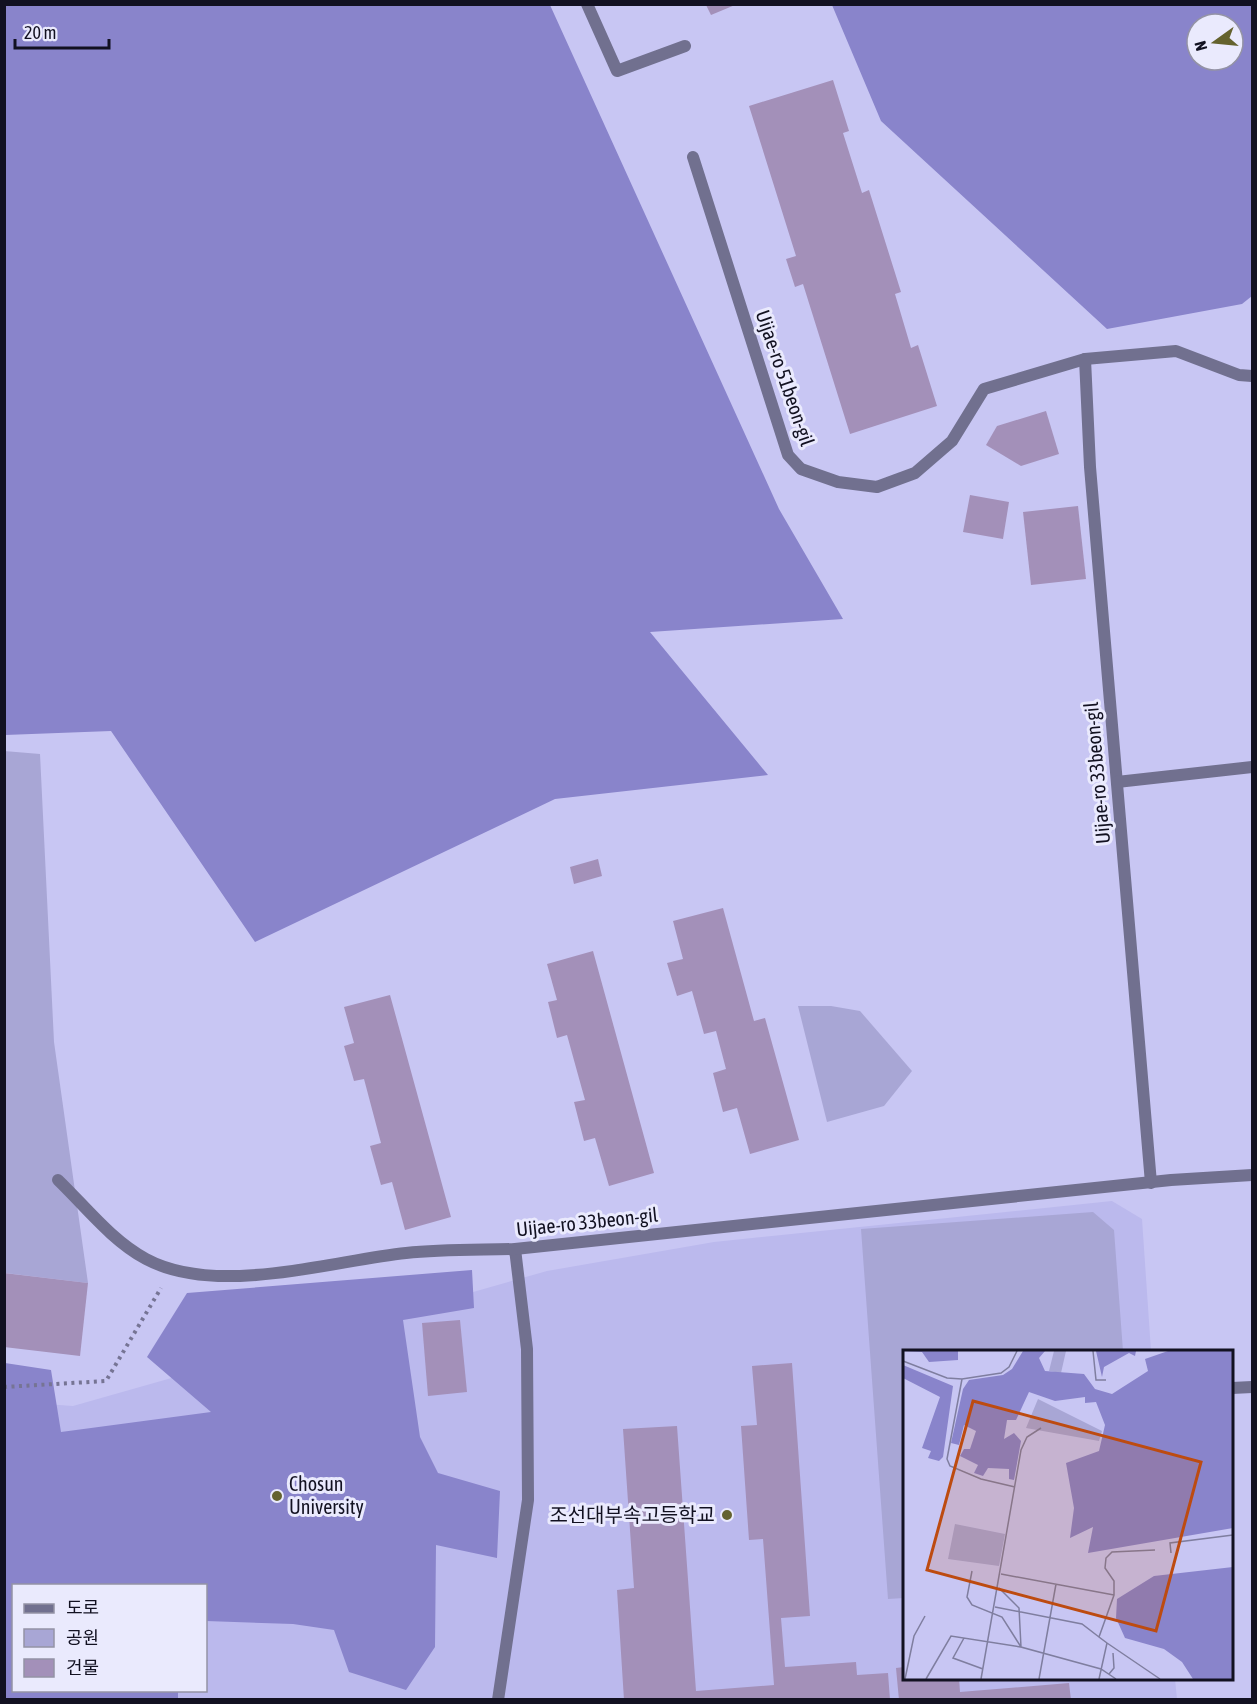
<svg xmlns="http://www.w3.org/2000/svg" width="1257" height="1704" font-family="'Asap Condensed','Noto Sans KR',sans-serif">
	<rect width="100%" height="100%" fill="#c8c6f3"/>
	<!-- built -->
	<path fill="#bbb9ed" fill-rule="evenodd" d="M1112 1201 1142 1219 1151 1351 904 1352V1678L1175 1679 1177 1699H5L4 1401 73 1406 547 1271 714 1242ZM14 1586H206V1690H14Z"/>
	<!-- green -->
	<g fill="#a8a6d5">
		<path d="M4 751 40 754 54 1042 88 1283 5 1273Z"/>
		<path d="M798 1006H831L860 1011 912 1071 884 1106 827 1122Z"/>
		<path d="M1093 1212 1114 1230 1123 1351 904 1352V1598L888 1599 861 1229Z"/>
	</g>
	<!-- forest -->
	<g fill="#8984cb" fill-rule="evenodd">
		<path d="M4 5H550L779 509 843 619 650 632 768 775 555 799 255 942 111 731 5 735Z"/>
		<path d="M832 5H1252V296L1242 304 1107 329 881 121ZM1197 24H1233V60H1197Z"/>
		<path d="M472 1270 474 1308 403 1320 420 1437 438 1473 500 1491 497 1558 436 1545 435 1647 406 1690 349 1672 334 1630 293 1624 206 1621V1586H14V1690L178 1691V1699H5V1363L51 1370 61 1432 211 1412 147 1357 187 1293Z"/>
	</g>
	<!-- building -->
	<g fill="#a390b9">
		<path d="M706 5H735L711 15Z"/>
		<path d="M833 80 849 131 843 133 862 193 869 190 901 292 895 294 911 348 918 345 937 406 850 434 803 284 795 287 786 259 796 256 749 106Z"/>
		<path d="M1046 411 1059 454 1021 466 986 445 997 426Z"/>
		<path d="M970 495 1009 502 1003 539 963 532Z"/>
		<path d="M1078 506 1086 579 1031 585 1023 512Z"/>
		<path d="M598 859 602 876 574 884 570 867Z"/>
		<path d="M723 908 754 1021 765 1018 799 1140 750 1154 737 1108 723 1112 713 1073 726 1069 716 1031 704 1034 692 991 677 996 667 963 683 959 673 921Z"/>
		<path d="M593 951 654 1173 609 1186 595 1138 584 1141 574 1102 585 1100 567 1035 557 1038 548 1002 557 1000 547 964Z"/>
		<path d="M390 995 451 1217 405 1230 392 1182 381 1185 370 1146 381 1143 364 1079 354 1081 344 1046 354 1043 344 1007Z"/>
		<path d="M4 1273 88 1283 80 1356 4 1347Z"/>
		<path d="M460 1320 467 1392 428 1396 422 1323Z"/>
		<path d="M792 1363 810 1616 781 1618 785 1667 856 1662 857 1675 888 1673 890 1700H624L617 1590 634 1588 623 1429 677 1426 696 1691 774 1685 763 1539 749 1540 741 1426 757 1425 752 1366Z"/>
		<path d="M904 1667V1678H959L960 1692 1069 1683 1071 1700H899L896 1668Z"/>
	</g>
	<g fill="none" stroke-linecap="round" stroke-linejoin="round">
		<!-- path -->
		<path stroke="#767494" stroke-width="4" stroke-dasharray="3 4.5" stroke-linecap="butt" d="M4 1387 106 1381 161 1288"/>
		<!-- service -->
		<g stroke="#71708f" stroke-width="12">
			<path d="M1232 1388 1252 1387"/>
			<path d="M498 1700 528 1500 527 1349 515 1249"/>
		</g>
		<!-- minor -->
		<g stroke="#71708f" stroke-width="12">
			<path d="M587 4 617 71 685 46"/>
			<path d="M693 157 788 455 801 469 838 482 877 487 915 473 952 441 984 389 1085 359 1176 351 1239 375 1252 376"/>
			<path d="M1085 359 1090 467 1151 1183"/>
			<path d="M1117 782 1252 767"/>
			<path d="M58 1180C85 1206 112 1241 146 1259 217 1297 330 1261 406 1253 442 1249 479 1250 515 1249L1171 1180 1252 1175"/>
		</g>
	</g>
	<!-- markers -->
	<g fill="#64622e" stroke="#eaeafd" stroke-width="2">
		<circle cx="277" cy="1496" r="6"/>
		<circle cx="727" cy="1515" r="6"/>
	</g>
	<g text-anchor="middle" stroke-width="6" stroke-linejoin="round" paint-order="stroke">
		<!-- street labels -->
		<g font-size="20" fill="#121121" stroke="#eaeafd">
			<text transform="translate(785 378) rotate(71)" y="7">Uijae-ro 51beon-gil</text>
			<text transform="translate(1097 773) rotate(-95)" y="7">Uijae-ro 33beon-gil</text>
			<text transform="translate(587 1222) rotate(-6)" y="7">Uijae-ro 33beon-gil</text>
		</g>
		<!-- poi labels -->
		<g font-size="20" fill="#121121" stroke="#eaeafd" text-anchor="start">
			<text x="289" y="1491">Chosun<tspan x="289" dy="23">University</tspan></text>
			<text x="715" y="1522" text-anchor="end">조선대부속고등학교</text>
		</g>
	</g>
	<!-- overview -->
	<g transform="translate(903 1350)">
		<rect width="330" height="330" fill="#c8c6f3"/>
		<path d="M151 1H163L158 23 146 21ZM135 49 199 81 196 91 123 78ZM52 174 102 184 96 216 45 209Z" fill="#a8a6d5"/>
		<path d="M0 1H55V10L26 12 19 2ZM120 1H142L136 8 142 21 181 24 192 39 209 44 245 21 242 9 265 1H330V178L185 203 190 177 167 188 171 158 163 113 196 101 202 75 193 52 182 53V47L152 51 126 42 113 70H104L101 89 111 83 118 91 111 130 106 129V119L85 118 80 126 71 123 75 115 57 106 61 99H67L73 81 61 75 56 95 48 93 60 39 66 30 100 25 109 19ZM193 1H233L232 6 226 3 201 17 199 27ZM0 15 50 36 40 107 36 111 25 108 28 101 19 98 37 47 0 28ZM330 217V329H290L279 312 261 299 222 288 213 268 214 249 251 226Z" fill="#8984cb"/>
		<path fill="none" stroke="#7f7e9f" stroke-width="1.5" d="M190 1 193 30H203M0 11 44 28 59 29 98 23 106 17 114 1M59 29 44 109 47 116 78 129 112 137M268 203 267 193 330 185M69 221 64 247 69 255 99 267 118 297 198 319 213 329M98 224 211 245M92 257 179 274 196 287M61 288 50 308 80 319M204 293 257 329M206 324 211 318 210 303M2 329 11 286 22 266M23 329 48 286 118 297 116 258 96 238M78 329 118 100 124 87 138 78M136 329 153 234M196 329 204 293 196 287 211 245V231L202 218 203 208 209 202 252 200"/>
		<path fill="#bd4b10" fill-opacity="0.15" stroke="#bd4b10" stroke-width="3" d="M70 51 298 112 253 281 24 220Z"/>
		<rect width="330" height="330" fill="none" stroke="#121121" stroke-width="3"/>
	</g>
	<!-- border -->
	<rect width="1257" height="1704" fill="none" stroke="#121121" stroke-width="12"/>
	<!-- legend -->
	<rect x="12" y="1584" width="195" height="108" fill="#eaeafd" stroke="#9493a5" stroke-width="1.5"/>
	<rect x="24" y="1604" width="30" height="9" fill="#71708f" stroke="#9493a5" stroke-width="1.5"/>
	<text x="66" y="1614" font-size="18" fill="#121121">도로</text>
	<rect x="24" y="1629" width="30" height="18" fill="#a8a6d5" stroke="#9493a5" stroke-width="1.5"/>
	<text x="66" y="1644" font-size="18" fill="#121121">공원</text>
	<rect x="24" y="1659" width="30" height="18" fill="#a390b9" stroke="#9493a5" stroke-width="1.5"/>
	<text x="66" y="1674" font-size="18" fill="#121121">건물</text>
	<!-- north arrow -->
	<g transform="translate(1215 42) rotate(255)"><circle r="28" fill="#eaeafd" stroke="#9493a5" stroke-width="1.5"/>
	<path d="M0-4.5L10 22L0 15L-10 22Z" fill="#64622e"/>
	<text y="-9" font-size="16" font-weight="bold" text-anchor="middle" fill="#121121">N</text>
	</g>
	<!-- scale -->
	<path d="M15 39v9h94v-9" fill="none" stroke="#121121" stroke-width="3"/>
	<text x="24" y="39" font-size="18" fill="#121121" stroke="#eaeafd" stroke-width="4.5" paint-order="stroke">20 m</text>
</svg>
